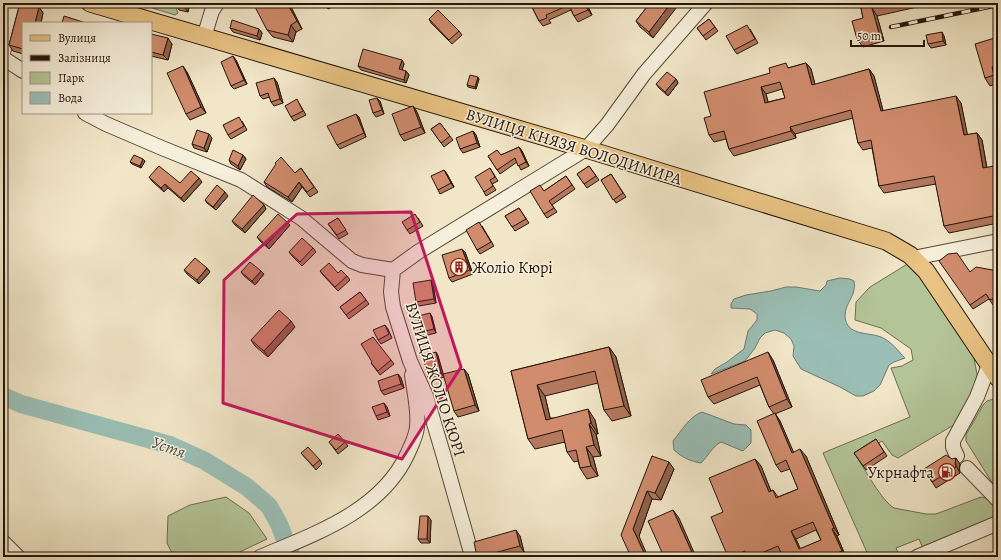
<svg xmlns="http://www.w3.org/2000/svg" width="1001" height="560" font-family="Alegreya,serif">
	<rect width="100%" height="100%" fill="#f1e6c7"/>
	<filter id="stains"><feTurbulence type="fractalNoise" baseFrequency=".005" numOctaves="4"/><feColorMatrix values="0 0 0 0 .2 0 0 0 0 .09 0 0 0 0 .02 0 0 0 .5 -.17"/></filter>
	<radialGradient id="worn" r=".72"><stop offset=".6" stop-color="#630" stop-opacity="0"/><stop offset="1" stop-color="#630" stop-opacity=".3"/></radialGradient>
	<!-- green -->
	<g fill="#b4c699" stroke="#6c6e52">
		<path d="M136 3H174L178 13 175 15Z"/>
		<path d="M909 263 917 272 967 343 974 358 978 380 957 423 898 458 892 455 882 441 857 457C865 470 882 501 894 508L926 514H936L981 497 989 499 998 510V519L923 548 919 539 896 548 900 557H869L823 453 910 417 891 368 902 366 913 360 911 349 881 328 855 320 856 302 870 287Z"/>
		<path d="M994 399H998V492L966 441V435L983 405 987 401Z"/>
		<path d="M226 497 249 513 267 539 229 557H174L167 543 168 516 190 505Z"/>
	</g>
	<!-- water -->
	<g fill="#9bbfb6" stroke="#6b7b72">
		<path d="M840 278 850 279 854 281C857 296 845 302 845 316 846 336 868 332 881 337 891 341 898 351 905 358L894 362 889 365 880 385 874 391 863 396H856L840 387 801 369 793 356 794 346 791 339 784 333 775 330 765 333 760 338 755 348 745 361 711 374 715 369 727 362 744 349 748 331 757 320V314L750 309 731 308V304L734 299 746 295 771 291 786 287H796L820 291 826 285 827 281Z"/>
		<path d="M702 412 734 424 746 425 751 430V443L743 451 721 442C713 446 708 456 701 463 690 461 683 458 674 450L673 441C682 430 689 417 702 412Z"/>
	</g>
	<g fill="none" stroke-linecap="round" stroke-linejoin="round">
		<!-- river -->
		<path stroke="#9bbfb6" stroke-width="18" d="M3 396 21 404 170 445 205 461 247 487 269 506 279 524 292 557"/>
		<!-- minor casing -->
		<g stroke="#56493a" stroke-width="16">
			<g id="minor">
				<path d="M204 37 212 11 217 3"/>
				<path d="M3 53 16 3"/>
				<path d="M3 58 23 71"/>
				<path d="M85 113 106 124 162 148 241 180 301 218 352 261 362 265 393 270"/>
				<path d="M913 258 993 242 998 244"/>
				<path d="M957 456 953 447V441L977 397 989 365"/>
				<path d="M967 468 998 500"/>
				<path d="M3 542 18 557"/>
				<path d="M472 556 444 457 426 396 410 361 393 307 391 292 393 270 418 252 586 149 607 125 644 74 706 3"/>
				<path d="M260 557C314 534 380 512 407 455 411 446 416 437 417 427 419 410 414 392 412 375"/>
				<path d="M917 557 998 523"/>
			</g>
		</g>
		<!-- major casing -->
		<g stroke="#23150b" stroke-width="19">
			<path id="major" d="M90 3 586 149 886 241 910 255 926 271 998 378"/>
		</g>
		<!-- minor -->
		<use href="#minor" stroke="#f6efdb" stroke-width="14"/>
		<!-- major -->
		<use href="#major" stroke="#e8c384" stroke-width="17"/>
		<!-- rail casing -->
		<g stroke="#23150b" stroke-width="4.5">
			<path id="rail" d="M891 27 998 5"/>
		</g>
		<!-- rail -->
		<use href="#rail" stroke="#f6efdb" stroke-width="3" stroke-dasharray="9" stroke-linecap="butt"/>
	</g>
	<!-- wall -->
	<g fill="#b3785e" stroke="#23150b" fill-rule="evenodd">
		<path d="M20 3H24L39 7 43 13 41 23H23V54L13 51 9 45Z"/>
		<path d="M175 3H190L188 12 179 10 175 4Z"/>
		<path d="M289 3 302 29 296 32 293 42 273 37 267 30Z"/>
		<path d="M324 3H341L328 9Z"/>
		<path d="M530 3H586L592 15 578 22 574 16 571 10 549 20 551 23 543 26 539 21Z"/>
		<path d="M650 3 653 38 640 27 636 21Z"/>
		<path d="M823 3H832V5Z"/>
		<path d="M860 3H935L877 16 884 41 863 47 857 39 863 18Z"/>
		<path d="M429 19 459 31 462 35 452 44 431 23Z"/>
		<path d="M709 19 718 31 706 40 697 28Z"/>
		<path d="M230 28 259 29 262 33 260 40 233 32Z"/>
		<path d="M750 29 758 43 737 54 734 50Z"/>
		<path d="M151 34 172 44 168 60 151 56Z"/>
		<path d="M944 36 946 45 931 48 928 44Z"/>
		<path d="M998 37V75H997L998 78V83L990 86 985 78Z"/>
		<path d="M236 60 247 84 234 89 231 86Z"/>
		<path d="M402 60 404 64 402 70 406 71 409 75 406 83 361 70 358 66Z"/>
		<path d="M806 63 811 69 815 85 869 69 874 76 883 111 961 103 967 135 977 133 982 140 987 168 998 173V223L949 233 944 226 936 184 884 193 879 186 872 148 863 150 858 143 853 118 795 134 796 138 734 156 729 149 726 139 714 142 709 135 770 73ZM782 89 785 98 768 102 766 94Z"/>
		<path d="M187 72 206 113 190 120 186 114Z"/>
		<path d="M479 79 476 89 468 87 467 85Z"/>
		<path d="M676 79 678 83 668 96 659 88 656 84Z"/>
		<path d="M277 82 283 103 274 106 271 102 270 97 263 99 260 96Z"/>
		<path d="M377 98 380 101 384 114 376 117 373 113Z"/>
		<path d="M299 103 306 115 294 121 291 117Z"/>
		<path d="M413 106 417 112 425 133 404 141 400 135Z"/>
		<path d="M359 117 366 137 340 149 337 145Z"/>
		<path d="M242 121 247 130 231 139 228 135Z"/>
		<path d="M440 123 453 140 444 147 431 129Z"/>
		<path d="M473 131 476 135 480 147 463 153 460 149Z"/>
		<path d="M212 138 207 152 194 148 192 144Z"/>
		<path d="M519 147 522 151 529 166 521 170 517 162 500 174 488 156 501 155Z"/>
		<path d="M243 155 246 159 240 170 231 164 229 160Z"/>
		<path d="M145 161 141 168 132 164 130 162Z"/>
		<path d="M589 166 599 180 587 188 577 174Z"/>
		<path d="M301 168 318 192 310 197 302 187 292 202 267 187 264 182 295 173Z"/>
		<path d="M490 168 498 181 492 184 496 190 486 196 484 192Z"/>
		<path d="M444 170 447 174 454 187 440 194 438 190Z"/>
		<path d="M611 174 626 197 616 203 601 180Z"/>
		<path d="M566 176 575 189 552 205 557 212 547 218 544 214V191Z"/>
		<path d="M149 177 180 183 202 182 184 202 168 188 164 192 152 181Z"/>
		<path d="M228 196 216 210 207 203 205 200Z"/>
		<path d="M264 205 266 209 245 233 235 225 232 221Z"/>
		<path d="M519 208 529 223 515 231 505 216Z"/>
		<path d="M338 218 348 234 339 239 328 224Z"/>
		<path d="M418 218 423 226 410 234 407 230Z"/>
		<path d="M287 222 290 225 269 249 260 241 257 237Z"/>
		<path d="M482 226 494 246 480 254 477 250Z"/>
		<path d="M313 248 316 252 302 266 292 256 289 252Z"/>
		<path d="M465 252 473 274 452 282 449 278Z"/>
		<path d="M207 268 210 272 199 284 187 274 184 270Z"/>
		<path d="M261 271 264 274 255 285 244 276 241 272Z"/>
		<path d="M320 271 338 273 347 276 350 280 338 291 323 275Z"/>
		<path d="M998 271V302L993 305 989 299 973 309 970 305V272Z"/>
		<path d="M433 284 436 303 419 306 416 302Z"/>
		<path d="M360 292 369 304 349 319 340 307Z"/>
		<path d="M430 313 432 317 436 333 424 336 421 332Z"/>
		<path d="M385 325 388 329 392 338 381 344 378 340Z"/>
		<path d="M295 327 268 357 255 346 251 340Z"/>
		<path d="M609 347 616 357 631 416 612 421 604 410 598 383 545 396 550 418 595 420 598 434H596L601 456 593 457 598 476 587 479 580 468 578 461 574 462 567 452 565 442 535 449 528 439 511 371Z"/>
		<path d="M436 352 438 356 444 377 431 381 428 377Z"/>
		<path d="M391 360 394 364 380 375 371 363Z"/>
		<path d="M773 360 792 407 775 414 780 421 793 452 806 456 839 535 837 536 846 557H783L781 554 775 557H728L723 512 755 459 761 466 771 491 773 490 778 497 798 489 790 469 781 472 776 465 774 414 769 407 760 385 714 404 708 397ZM816 530 821 540 800 549 796 539Z"/>
		<path d="M398 374 401 378 404 388 384 395 381 391Z"/>
		<path d="M468 374 479 411 458 417 454 411Z"/>
		<path d="M387 407 390 416 378 420 376 416Z"/>
		<path d="M876 439 887 456 866 470 854 453Z"/>
		<path d="M329 442H345L348 446 338 454Z"/>
		<path d="M301 453 320 460 322 464 316 470Z"/>
		<path d="M652 456 674 469 661 500 652 499 639 536Z"/>
		<path d="M960 464 959 470 960 473 936 488 924 469Z"/>
		<path d="M431 520 430 543H421L418 539Z"/>
		<path d="M520 536 524 552 507 557H472Z"/>
	</g>
	<!-- shaded-wall -->
	<g fill="#92624c" stroke="#23150b">
		<path d="M185 3H190L188 12 184 6Z"/>
		<path d="M287 3H289L302 29 297 21Z"/>
		<path d="M585 3H586L592 15 588 10Z"/>
		<path d="M671 3H680L653 38 649 32Z"/>
		<path d="M39 7 43 13 41 23H35Z"/>
		<path d="M872 8 877 16 884 41 879 33Z"/>
		<path d="M291 25 296 32 293 42 288 35Z"/>
		<path d="M259 29 262 33 260 40 257 36Z"/>
		<path d="M942 32 944 36 946 45 943 41Z"/>
		<path d="M168 38 172 44 168 60 163 55Z"/>
		<path d="M233 56 236 60 247 84 244 80Z"/>
		<path d="M402 60 404 64 401 73 399 69Z"/>
		<path d="M806 63 811 69 817 92 812 85Z"/>
		<path d="M183 66 187 72 206 113 201 107Z"/>
		<path d="M992 67 997 75 998 81 994 75Z"/>
		<path d="M869 69 874 76 885 118 881 111Z"/>
		<path d="M406 71 409 75 406 83 404 80Z"/>
		<path d="M478 77 479 79 476 89 475 87Z"/>
		<path d="M274 78 277 82 283 103 280 99Z"/>
		<path d="M676 79 678 83 668 96 665 92Z"/>
		<path d="M761 87 766 94 770 110 765 103Z"/>
		<path d="M956 96 961 103 969 142 964 135Z"/>
		<path d="M377 98 380 101 384 114 382 110Z"/>
		<path d="M413 106 417 112 425 133 421 127Z"/>
		<path d="M356 114 359 117 366 137 364 133Z"/>
		<path d="M790 127 795 134 796 138 791 131Z"/>
		<path d="M473 131 476 135 480 147 477 143Z"/>
		<path d="M977 133 982 140 988 175 983 168Z"/>
		<path d="M209 134 212 138 207 152 204 148Z"/>
		<path d="M519 147 522 151 529 166 526 162Z"/>
		<path d="M243 155 246 159 240 170 238 166Z"/>
		<path d="M143 159 145 161 141 168 140 166Z"/>
		<path d="M994 166 998 173V185Z"/>
		<path d="M444 170 447 174 454 187 451 183Z"/>
		<path d="M199 178 202 182 184 202 181 198Z"/>
		<path d="M299 182 302 187 292 202 288 197Z"/>
		<path d="M165 184 168 188 164 192 161 188Z"/>
		<path d="M225 192 228 196 216 210 213 207Z"/>
		<path d="M264 205 266 209 245 233 242 229Z"/>
		<path d="M287 222 290 225 269 249 266 245Z"/>
		<path d="M462 249 465 252 473 274 470 270Z"/>
		<path d="M207 268 210 272 199 284 197 280Z"/>
		<path d="M261 271 264 274 255 285 252 281Z"/>
		<path d="M431 280 433 284 436 303 434 299Z"/>
		<path d="M430 313 432 317 436 333 434 329Z"/>
		<path d="M291 321 295 327 268 357 264 351Z"/>
		<path d="M609 347 616 357 631 416 624 406Z"/>
		<path d="M436 352 438 356 444 377 441 373Z"/>
		<path d="M768 352 773 360 792 407 787 399Z"/>
		<path d="M464 369 468 374 479 411 475 405Z"/>
		<path d="M398 374 401 378 404 388 401 384Z"/>
		<path d="M537 385 545 396 553 430 546 420Z"/>
		<path d="M384 403 387 407 390 416 387 412Z"/>
		<path d="M588 409 595 420 598 434 591 423Z"/>
		<path d="M775 413 780 421 797 460 792 453Z"/>
		<path d="M589 424 596 434 601 456 594 445Z"/>
		<path d="M586 447 593 457 598 476 591 466Z"/>
		<path d="M800 449 806 456 839 535 834 528Z"/>
		<path d="M956 458 960 464 959 470 960 473 955 464Z"/>
		<path d="M755 459 761 466 774 499 769 492Z"/>
		<path d="M669 462 674 469 661 500 655 493Z"/>
		<path d="M647 491 652 499 639 536 648 557H646L633 529Z"/>
		<path d="M673 510 679 518 696 557H694Z"/>
		<path d="M428 516 431 520 430 543 427 539Z"/>
		<path d="M832 529 837 536 846 557 842 551Z"/>
		<path d="M516 530 520 536 524 552 520 546Z"/>
		<path d="M791 531 796 539 804 557 799 549Z"/>
	</g>
	<!-- building -->
	<g fill="#d08c6d" stroke="#23150b" fill-rule="evenodd">
		<path d="M20 3H24L39 7 35 23H23V49L9 45Z"/>
		<path d="M175 3H185L184 6 175 4Z"/>
		<path d="M253 3H287L297 21 291 25 288 35 267 30Z"/>
		<path d="M530 3H585L588 10 574 16 569 5 546 15 547 18 539 21Z"/>
		<path d="M650 3H671L649 32 636 21Z"/>
		<path d="M860 3H896L872 8 879 33 857 39 852 21 863 18Z"/>
		<path d="M438 10 459 31 449 40 429 19Z"/>
		<path d="M64 16 86 23H62Z"/>
		<path d="M709 19 715 27 703 36 697 28Z"/>
		<path d="M232 20 259 29 257 36 230 28Z"/>
		<path d="M747 25 755 39 734 50 726 36Z"/>
		<path d="M942 32 943 41 928 44 926 35Z"/>
		<path d="M151 34 168 38 163 55 151 52Z"/>
		<path d="M998 37V65L992 67 994 75 985 78 975 44Z"/>
		<path d="M363 49 402 60 399 69 406 71 404 80 358 66Z"/>
		<path d="M233 56 244 80 231 86 221 62Z"/>
		<path d="M786 63 788 68 806 63 812 85 869 69 881 111 956 96 964 135 977 133 983 168 994 166 998 185V215L944 226 934 176 879 186 871 140 858 143 851 110 790 127 791 131 729 149 724 131 709 135 704 118 711 116 704 92 770 73 769 68ZM780 82 785 98 765 103 761 87Z"/>
		<path d="M183 66 201 107 186 114 167 73Z"/>
		<path d="M667 72 676 79 665 92 656 84Z"/>
		<path d="M470 75 478 77 475 87 467 85Z"/>
		<path d="M274 78 280 99 271 102 268 93 260 96 256 83Z"/>
		<path d="M377 98 382 110 373 113 369 100Z"/>
		<path d="M297 99 303 111 291 117 285 106Z"/>
		<path d="M413 106 421 127 400 135 392 114Z"/>
		<path d="M356 114 364 133 337 145 327 126Z"/>
		<path d="M239 117 244 126 228 135 223 125Z"/>
		<path d="M440 123 450 136 441 143 431 129Z"/>
		<path d="M197 130 209 134 204 148 192 144Z"/>
		<path d="M473 131 477 143 460 149 456 138Z"/>
		<path d="M519 147 526 162 518 166 515 158 497 170 488 156 497 150 501 155Z"/>
		<path d="M233 150 243 155 238 166 229 160Z"/>
		<path d="M134 155 143 159 140 166 130 162Z"/>
		<path d="M281 157 295 173 301 168 314 187 307 192 299 182 288 197 264 182 276 164 275 163Z"/>
		<path d="M159 166 180 183 191 171 199 178 181 198 165 184 161 188 149 177Z"/>
		<path d="M589 166 596 176 584 184 577 174Z"/>
		<path d="M490 168 495 177 490 180 493 186 484 192 475 177Z"/>
		<path d="M444 170 451 183 438 190 431 176Z"/>
		<path d="M611 174 623 193 613 200 601 180Z"/>
		<path d="M566 176 572 185 549 201 554 208 544 214 530 191 540 185 544 191Z"/>
		<path d="M217 185 225 192 213 207 205 200Z"/>
		<path d="M253 195 264 205 242 229 232 221Z"/>
		<path d="M519 208 526 219 512 227 505 216Z"/>
		<path d="M278 214 287 222 266 245 257 237Z"/>
		<path d="M415 214 420 222 407 230 402 222Z"/>
		<path d="M338 218 346 230 337 235 328 224Z"/>
		<path d="M479 222 491 242 477 250 466 230Z"/>
		<path d="M302 238 313 248 300 262 289 252Z"/>
		<path d="M462 249 470 270 449 278 442 255Z"/>
		<path d="M957 253 970 272 976 267 998 271V299H996V297L990 300 986 294 970 305 939 261 948 254Z"/>
		<path d="M195 258 207 268 197 280 184 270Z"/>
		<path d="M250 262 261 271 252 281 241 272Z"/>
		<path d="M329 263 338 273 341 270 347 276 335 287 320 271Z"/>
		<path d="M431 280 434 299 416 302 413 283Z"/>
		<path d="M360 292 366 300 346 315 340 307Z"/>
		<path d="M279 310 291 321 264 351 251 340Z"/>
		<path d="M430 313 434 329 421 332 418 316Z"/>
		<path d="M385 325 389 334 378 340 373 330Z"/>
		<path d="M373 337 391 360 378 371 371 363 372 362 361 344Z"/>
		<path d="M609 347 624 406 604 410 595 371 537 385 546 420 588 409 591 423 589 424 594 445 586 447 591 466 580 468 576 450 567 452 562 430 528 439 511 371Z"/>
		<path d="M436 352 441 373 428 377 423 356Z"/>
		<path d="M768 352 787 399 769 407 757 377 708 397 701 380Z"/>
		<path d="M464 369 475 405 454 411 443 374Z"/>
		<path d="M398 374 401 384 381 391 378 381Z"/>
		<path d="M384 403 387 412 376 416 372 407Z"/>
		<path d="M775 413 792 453 800 449 834 528 832 529 842 551 829 557H813L812 554 806 557H783L778 546 752 557H747L745 551 731 557H728L711 517 723 512 709 478 755 459 769 492 773 490 776 498 798 489 786 460 776 465 757 421ZM813 522 821 540 799 549 791 531Z"/>
		<path d="M338 434 345 442 336 450 329 442Z"/>
		<path d="M876 439 884 452 863 466 854 453Z"/>
		<path d="M308 447 320 460 313 466 301 453Z"/>
		<path d="M946 455 952 459 956 458 955 464 956 467 932 482 924 469Z"/>
		<path d="M652 456 669 462 655 493 647 491 633 529 646 557H631L621 535Z"/>
		<path d="M673 510 694 557H664L648 521Z"/>
		<path d="M420 516H428L427 539H418Z"/>
		<path d="M516 530 520 546 483 556V557H472L476 552 474 542Z"/>
	</g>
	<!-- marked area -->
	<path fill="#c2185b" fill-opacity="0.2" stroke="#c2185b" stroke-width="3" stroke-linejoin="round" d="M411 212 461 367 402 459 223 403 224 280 297 214Z"/>
	<!-- icons -->
	<defs>
		<g id="building-ring" transform="scale(0.9)"><circle r="9.5" fill="#f6efdb" stroke="#8f2418" stroke-width="1.5"/><path d="M-4-6H4V6H1V3H-1V6H-4ZM-2.5-4.3h1.7v1.8h-1.7ZM.8-4.3h1.7v1.8H.8ZM-2.5-1h1.7V.8h-1.7ZM.8-1h1.7V.8H.8Z" fill="#8f2418"/></g>
		<g id="fuel-ring" transform="scale(0.9)"><circle r="9.5" fill="#f6efdb" stroke="#8f2418" stroke-width="1.5"/><path d="M-5.5-6h7V0h2V4h1.3V-2.5L3-4.5l.8-.8L6-3V5H2.5V1h-1V6h-7ZM-4.2-4.7v3.2H.2V-4.7Z" fill="#8f2418"/></g>
	</defs>
	<g fill-rule="evenodd">
		<use href="#building-ring" x="459" y="267"/>
		<use href="#fuel-ring" x="947" y="472"/>
	</g>
	<g text-anchor="middle" stroke-width="3" stroke-linejoin="round" paint-order="stroke">
		<!-- street labels -->
		<g font-size="16" fill="#23150b" stroke="#f6efdb">
			<text transform="translate(574 146) rotate(17)" y="6">ВУЛИЦЯ КНЯЗЯ ВОЛОДИМИРА</text>
			<text transform="translate(436 379) rotate(72)" y="6">ВУЛИЦЯ ЖОЛІО КЮРІ</text>
		</g>
		<!-- poi labels -->
		<g font-size="16" fill="#23150b" stroke="#f6efdb" text-anchor="start">
			<text x="472" y="273">Жоліо Кюрі</text>
			<text x="934" y="478" text-anchor="end">Укрнафта</text>
		</g>
		<!-- water labels -->
		<g font-size="17" font-style="italic" fill="#4d5047" stroke="#f6efdb">
			<text transform="translate(169 447) rotate(19)" y="6">Устя</text>
		</g>
	</g>
	<!-- margin -->
	<rect width="1001" height="560" fill="none" stroke="#f1e6c7" stroke-width="16"/>
	<rect x="4" y="4" width="993" height="552" fill="none" stroke="#23150b" stroke-width="2"/>
	<rect x="8" y="8" width="985" height="544" fill="none" stroke="#23150b"/>
	<!-- legend -->
	<rect x="22" y="22" width="130" height="92" fill="#f6efdb" stroke="#a29888"/>
	<rect x="30" y="35" width="20" height="6" fill="#e8c384" stroke="#a29888"/>
	<text x="58" y="42" font-size="12" fill="#23150b">Вулиця</text>
	<rect x="30" y="55" width="20" height="6" fill="#23150b" stroke="#a29888"/>
	<text x="58" y="62" font-size="12" fill="#23150b">Залізниця</text>
	<rect x="30" y="72" width="20" height="12" fill="#b4c699" stroke="#a29888"/>
	<text x="58" y="82" font-size="12" fill="#23150b">Парк</text>
	<rect x="30" y="92" width="20" height="12" fill="#9bbfb6" stroke="#a29888"/>
	<text x="58" y="102" font-size="12" fill="#23150b">Вода</text>
	<!-- scale -->
	<path d="M851 40v6h73v-6" fill="none" stroke="#23150b" stroke-width="2"/>
	<text x="857" y="40" font-size="12" fill="#23150b" stroke="#f6efdb" stroke-width="3" paint-order="stroke">50 m</text>
	<rect width="100%" height="100%" filter="url(#stains)"/>
	<rect width="100%" height="100%" fill="url(#worn)"/>
</svg>
